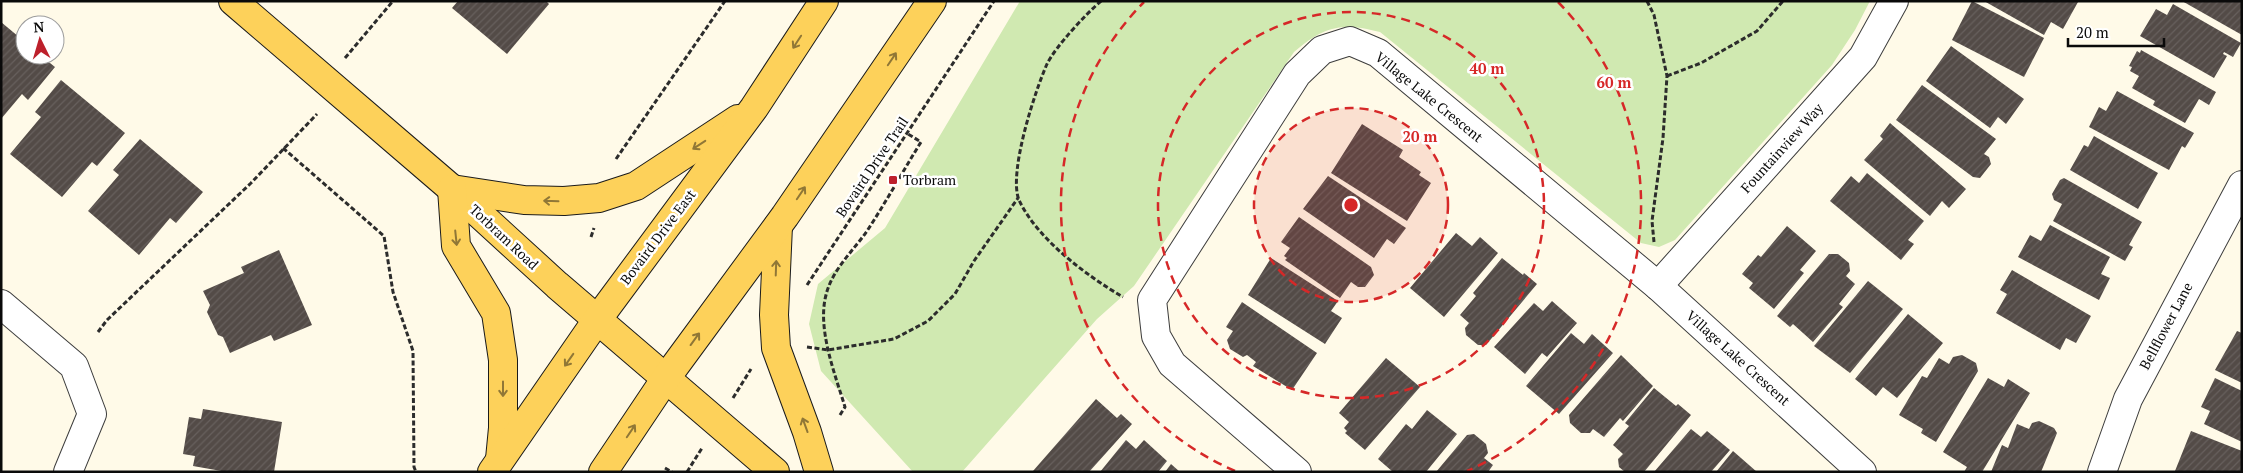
<svg xmlns="http://www.w3.org/2000/svg" width="2243" height="473" font-family="'PT Serif',serif">
	<defs>
		<pattern id="building-hatch" width="6" height="6" patternUnits="userSpaceOnUse" patternTransform="scale(1.25)"><rect width="6" height="6" fill="#534b47"/><path d="M-1 1l2-2M0 6l6-6M5 7l2-2" fill="none" stroke="#67605d"/></pattern>
	</defs>
	<rect width="100%" height="100%" fill="#fffae8"/>
	<!-- green -->
	<path fill="#d0e9b1" d="M1020 1H1870L1855 30 1832 65 1675 240 1659 247 1641 243 1380 32C1342 22 1324 26 1294 52L1134 286 1097 319 962 472H913L821 371 809 324 818 284 885 228Z"/>
	<!-- building -->
	<g fill="url(#building-hatch)">
		<path d="M458 1H546L549 4 507 54 452 8Z"/>
		<path d="M1972 1 2044 38 2024 77 1952 40Z"/>
		<path d="M1984 1H2076L2078 2 2063 29 2051 22 2044 35Z"/>
		<path d="M2182 1H2242V35Z"/>
		<path d="M2173 4 2241 43 2233 57 2224 52 2223 54 2227 56 2214 78 2140 36 2156 9 2167 15Z"/>
		<path d="M1 22 25 42V55H40L55 67 28 100 22 94 1 119Z"/>
		<path d="M1951 46 2024 99 2006 124 1998 117 1990 128 1926 81Z"/>
		<path d="M2141 50 2216 92 2209 105 2199 99 2185 123 2153 105 2155 101 2132 88 2139 76 2130 71 2132 67 2129 66 2137 51 2140 53Z"/>
		<path d="M61 80 125 133 97 166 92 162 62 197 10 154 41 117 35 112Z"/>
		<path d="M1922 85 1996 139 1984 154 1989 157 1991 164 1980 178 1973 177 1896 120Z"/>
		<path d="M2117 91 2194 133 2185 148 2182 146 2169 170 2089 127 2099 107 2106 111Z"/>
		<path d="M1890 123 1966 189 1949 208 1942 201 1930 216 1864 160 1883 139 1880 136Z"/>
		<path d="M1362 124 1403 150 1399 157 1421 172 1419 175 1431 183 1407 221 1331 173Z"/>
		<path d="M2094 136 2158 173 2138 209 2070 170 2084 145 2088 147Z"/>
		<path d="M140 139 203 192 176 223 170 218 139 255 88 211 119 175 113 170Z"/>
		<path d="M1867 173 1924 221 1908 240 1914 244 1901 260 1830 201 1851 176 1859 183Z"/>
		<path d="M1328 176 1406 228 1394 244 1387 239 1374 258 1303 209Z"/>
		<path d="M2064 178 2142 222 2129 245 2133 247 2125 261 2053 221 2062 204 2054 200 2052 194 2060 180Z"/>
		<path d="M1299 217 1371 267 1374 275 1365 287H1358L1351 282 1340 298 1285 260 1287 258 1284 256 1290 248 1281 242Z"/>
		<path d="M2050 225 2110 257 2101 274 2110 278 2099 300 2018 257 2030 235 2041 241Z"/>
		<path d="M1787 226 1816 251 1800 270 1804 273 1774 309 1749 288 1753 283 1742 274 1758 255 1761 257Z"/>
		<path d="M1456 233 1472 246 1480 237 1498 253 1444 317 1410 288Z"/>
		<path d="M279 250 312 325 274 341 271 335 230 353 223 337 218 335 207 312 210 305 203 291 244 273 241 267Z"/>
		<path d="M1829 254H1838L1849 263 1850 271 1846 276 1855 284 1839 304 1843 307 1813 342 1793 324 1790 327 1777 316Z"/>
		<path d="M1271 258 1338 301 1331 311 1342 318 1325 344 1248 295Z"/>
		<path d="M1502 258 1523 275 1524 273 1537 284 1486 345H1478L1466 335 1465 328 1469 323 1460 315 1476 296 1473 293Z"/>
		<path d="M2012 270 2091 316 2076 343 2066 338 2060 350 1996 313 2007 294 2000 290Z"/>
		<path d="M1868 281 1903 309 1850 373 1814 346Z"/>
		<path d="M1552 301 1577 323 1547 357 1542 353 1525 374 1494 347 1534 303 1543 311Z"/>
		<path d="M1242 302 1317 353 1292 390 1253 366 1256 362 1247 355 1243 357 1230 349 1227 340 1233 331 1226 327Z"/>
		<path d="M1908 314 1943 343 1897 398 1883 387 1876 396 1855 379Z"/>
		<path d="M2237 331 2242 333V383L2215 370Z"/>
		<path d="M1571 333 1584 344 1592 334 1613 353 1559 414 1526 386Z"/>
		<path d="M1621 355 1653 386 1623 421 1620 418 1604 437 1593 429 1590 433H1581L1570 423 1569 415Z"/>
		<path d="M1962 355 1976 363 1978 371 1936 442 1921 433 1923 429 1899 415 1922 376 1927 378 1939 358 1949 364 1953 357Z"/>
		<path d="M1386 358 1420 387 1365 450 1345 433 1347 431 1344 428 1349 422 1339 413Z"/>
		<path d="M1988 378 2004 387 2008 379 2030 393 1982 472H1964L1967 467 1943 452Z"/>
		<path d="M2215 378 2242 391V442L2204 424 2210 411 2201 407Z"/>
		<path d="M1654 388 1676 406 1678 404 1691 415 1644 472H1625L1619 467 1618 459 1623 454 1613 445 1629 426 1625 423Z"/>
		<path d="M1096 399 1117 418 1121 414 1132 424 1089 472 1033 471Z"/>
		<path d="M203 409 282 422 274 472H227L193 466 195 456 183 454 189 417 201 419Z"/>
		<path d="M1427 410 1457 434 1426 472H1393L1378 459 1406 424 1412 429Z"/>
		<path d="M2039 421 2054 428 2057 433 2041 472H1991L2002 445 2008 448 2017 424 2029 429 2032 423Z"/>
		<path d="M1691 429 1701 437 1707 431 1730 450 1711 472H1654Z"/>
		<path d="M2191 431 2242 451V472L2175 471Z"/>
		<path d="M1474 434 1486 444 1488 453 1484 458 1493 465 1488 472H1436L1467 435Z"/>
		<path d="M1126 440 1136 449 1144 440 1167 461 1158 472H1100Z"/>
		<path d="M1733 451 1757 472H1716Z"/>
		<path d="M1171 464 1180 472H1165Z"/>
	</g>
	<g fill="none" stroke-linecap="round" stroke-linejoin="round">
		<!-- minor casing -->
		<g stroke="#3d3d3d" stroke-width="30">
			<g id="minor">
				<path d="M1658 286 1863 57 1894 1"/>
				<path d="M1 304 74 366 92 414 68 472"/>
				<path d="M1297 472 1172 364 1156 336 1152 300 1297 74 1322 50 1350 41 1378 53 1658 286 1862 472"/>
				<path d="M2102 472 2128 399 2242 185"/>
			</g>
		</g>
		<!-- major casing -->
		<g stroke="#1b1b1b" stroke-width="30">
			<g id="major">
				<path d="M233 1 452 189 557 285 775 472"/>
				<path d="M452 189 524 200 564 201 599 198 636 186 738 119"/>
				<path d="M452 189 456 246 496 313 503 360V428L500 459"/>
				<path d="M778 226 774 315 776 348 807 432 819 472"/>
				<path d="M492 472 597 320 754 108 824 1"/>
				<path d="M603 472 666 378 785 216 932 1"/>
			</g>
		</g>
		<!-- path -->
		<g stroke="#2c2c2c" stroke-width="3" stroke-dasharray="5 2.5" stroke-linecap="butt">
			<path d="M1101 1C1085 15 1056 46 1047 64 1035 91 1008 173 1019 200 1037 239 1087 276 1123 297"/>
			<path d="M1647 1 1654 15 1667 76 1663 138 1652 221 1654 242"/>
			<path d="M345 58 393 1"/>
			<path d="M1667 76 1701 63 1757 31 1783 1"/>
			<path d="M283 148 384 236 393 292 413 351 414 467 416 472"/>
			<path d="M616 159 725 1"/>
			<path d="M591 237 594 228"/>
			<path d="M807 285 994 1"/>
			<path d="M98 332 107 320 251 183 317 114"/>
			<path d="M807 347 828 350 894 339 928 321 955 294 974 261 1018 198"/>
			<path d="M733 398 751 369"/>
			<path d="M840 415 845 407C835 374 817 329 826 295 832 270 853 251 867 231 886 202 903 171 921 142L908 134"/>
			<path d="M665 468 672 472"/>
			<path d="M687 472 702 448"/>
		</g>
		<!-- minor -->
		<use href="#minor" stroke="#fff" stroke-width="28"/>
		<!-- major -->
		<use href="#major" stroke="#fdd15a" stroke-width="28"/>
	</g>
	<!-- one-way arrows -->
	<defs><path id="oneway-shaft" d="M-6 0H5M1.5-3L5.5 0L1.5 3" fill="none" stroke-width="1.6" stroke-linecap="round" stroke-linejoin="round" transform="scale(1.25)"/></defs>
	<g stroke="#907736">
		<use href="#oneway-shaft" transform="translate(797 42) rotate(123)"/>
		<use href="#oneway-shaft" transform="translate(892 59) rotate(-56)"/>
		<use href="#oneway-shaft" transform="translate(699 145) rotate(147)"/>
		<use href="#oneway-shaft" transform="translate(801 193) rotate(-56)"/>
		<use href="#oneway-shaft" transform="translate(551 201) rotate(-178)"/>
		<use href="#oneway-shaft" transform="translate(456 238) rotate(84)"/>
		<use href="#oneway-shaft" transform="translate(776 268) rotate(-88)"/>
		<use href="#oneway-shaft" transform="translate(695 339) rotate(-54)"/>
		<use href="#oneway-shaft" transform="translate(569 360) rotate(125)"/>
		<use href="#oneway-shaft" transform="translate(503 389) rotate(90)"/>
		<use href="#oneway-shaft" transform="translate(805 425) rotate(-110)"/>
		<use href="#oneway-shaft" transform="translate(631 431) rotate(-56)"/>
	</g>
	<!-- distance rings -->
	<circle cx="1351" cy="205" r="97" fill="#d62828" fill-opacity=".12"/>
	<g fill="none" stroke="#d62828" stroke-width="2.5" stroke-dasharray="9 6">
		<circle cx="1351" cy="205" r="97"/>
		<circle cx="1351" cy="205" r="193"/>
		<path d="M1235 471A290 290 0 0 1 1144 2M1558 2A290 290 0 0 1 1467 471"/>
	</g>
	<!-- markers -->
	<rect fill="#bd202b" stroke="#fff" stroke-width="2" x="888" y="175" width="10" height="10" rx="2.5"/>
	<g text-anchor="middle" stroke-width="5" stroke-linejoin="round" paint-order="stroke">
		<!-- street labels -->
		<g font-size="14" fill="#0a0a0a" stroke="#fff">
			<text transform="translate(1429 97) rotate(39)" y="5">Village Lake Crescent</text>
			<text transform="translate(1782 148) rotate(-48)" y="5">Fountainview Way</text>
			<text transform="translate(872 167) rotate(-56)" y="5">Bovaird Drive Trail</text>
			<text transform="translate(504 237) rotate(43)" y="5">Torbram Road</text>
			<text transform="translate(658 237) rotate(-53)" y="5">Bovaird Drive East</text>
			<text transform="translate(2166 326) rotate(-62)" y="5">Bellflower Lane</text>
			<text transform="translate(1738 358) rotate(42)" y="5">Village Lake Crescent</text>
		</g>
		<!-- poi labels -->
		<g font-size="14" fill="#0a0a0a" stroke="#fff" text-anchor="start">
			<text x="903" y="185">Torbram</text>
		</g>
	</g>
	<circle cx="1351" cy="205" r="8" fill="#d62828" stroke="#fff" stroke-width="2.5"/>
	<g font-size="15" text-anchor="middle" font-weight="bold" fill="#d62828" stroke="#fff" stroke-width="5" stroke-linejoin="round" paint-order="stroke">
		<text x="1487" y="74">40 m</text>
		<text x="1614" y="88">60 m</text>
		<text x="1420" y="142">20 m</text>
	</g>
	<!-- border -->
	<rect width="2243" height="473" fill="none" stroke="#0a0a0a" stroke-width="5"/>
	<!-- north arrow -->
	<g transform="translate(40 40) rotate(355)"><circle r="24" fill="#ffffff" stroke="#9d9d9d"/>
	<path d="M0-4L9 19L0 12L-9 19Z" fill="#bd202b"/>
	<text y="-8" font-size="14" font-weight="bold" text-anchor="middle" fill="#0a0a0a">N</text>
	</g>
	<!-- scale -->
	<path d="M2068 38v8h96v-8" fill="none" stroke="#0a0a0a" stroke-width="2.5"/>
	<text x="2076" y="38" font-size="15" fill="#0a0a0a" stroke="#ffffff" stroke-width="4" paint-order="stroke">20 m</text>
</svg>
